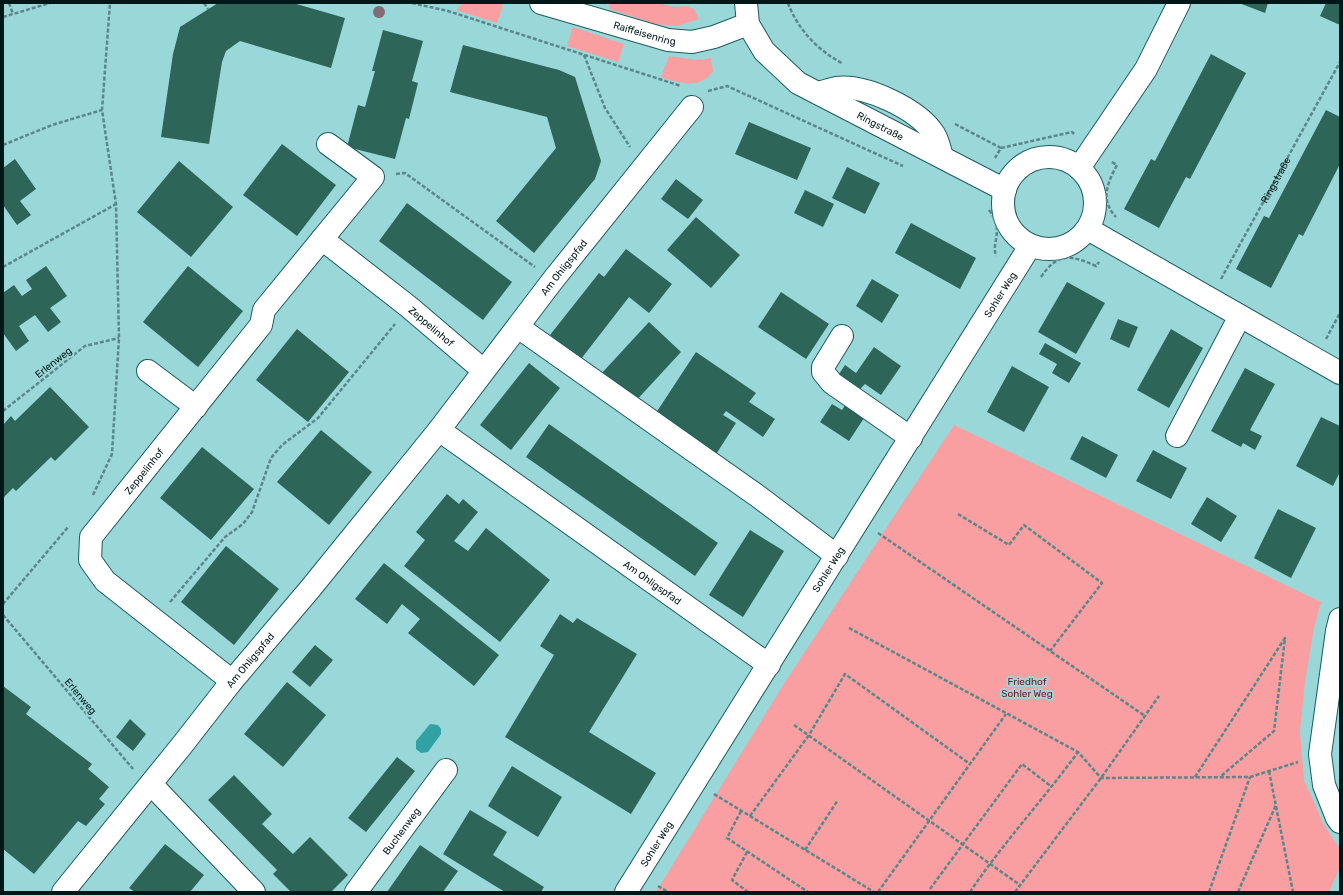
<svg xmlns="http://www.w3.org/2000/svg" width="1343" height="895" font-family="Rubik,sans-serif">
	<rect width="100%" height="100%" fill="#9ad7d9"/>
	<!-- green -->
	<g fill="#f99fa1">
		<path d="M463 3H499L503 5 497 23 456 10Z"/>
		<path d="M610 3H659L674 7 687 6 694 9 699 19 678 26 656 24 609 9Z"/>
		<path d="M573 27 624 44 618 62 567 46Z"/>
		<path d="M669 56 698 60 711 58 713 71C700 90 680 83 661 77Z"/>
		<path d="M954 425 1321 602 1314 628 1305 682 1300 731 1304 780 1324 825 1340 849V867L1329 892H656L785 682Z"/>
	</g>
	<!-- water -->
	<path fill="#32a1a4" d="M430 724 438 725 441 729V734L428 752 421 753 416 749V741Z"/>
	<!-- building -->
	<g fill="#2d6559">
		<path d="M218 3H293L345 18 331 68 240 41 226 51 222 62 209 144 161 137 173 54 180 27Z"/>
		<path d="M1239 3H1268L1265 13Z"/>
		<path d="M1326 3H1340V25L1320 16Z"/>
		<path d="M383 30 423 41 412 81 418 83 409 119 406 118 395 159 347 147 358 105 365 107 375 71H372Z"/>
		<path d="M463 45 559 70 575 77 601 161 595 179 534 253 496 221 556 148 547 117 450 92Z"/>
		<path d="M1211 54 1246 73 1190 179 1186 177 1159 228 1124 209 1151 159 1155 161Z"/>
		<path d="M1326 110 1340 117V164L1303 236 1299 234 1271 288 1236 269 1264 216 1269 218Z"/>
		<path d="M749 122 811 148 797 180 735 154Z"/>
		<path d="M282 144 336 185 297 236 243 195Z"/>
		<path d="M15 159 36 189 20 201 31 215 17 225 3 205V168Z"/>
		<path d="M179 161 233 207 191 257 137 212Z"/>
		<path d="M847 167 880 183 865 214 832 198Z"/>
		<path d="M676 179 703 200 688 219 661 199Z"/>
		<path d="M805 190 834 204 823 227 794 213Z"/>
		<path d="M407 203 512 282 483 320 379 241Z"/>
		<path d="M696 217 740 255 711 288 667 250Z"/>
		<path d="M911 223 976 258 960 289 895 253Z"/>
		<path d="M626 249 672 284 649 313 629 297 581 359 550 335 599 273 604 277Z"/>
		<path d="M46 266 67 296 50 308 61 322 48 332 35 315 19 326 29 341 16 351 3 333V293L14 285 22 296 32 289 26 280Z"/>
		<path d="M188 266 243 311 198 367 143 322Z"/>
		<path d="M872 279 899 295 882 323 856 306Z"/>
		<path d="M1067 282 1105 303 1076 354 1038 332Z"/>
		<path d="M781 292 829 324 806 359 758 327Z"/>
		<path d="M1118 319 1138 327 1129 348 1110 339Z"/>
		<path d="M649 322 681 352 633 404 601 374Z"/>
		<path d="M297 329 349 372 308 422 256 380Z"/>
		<path d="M1171 329 1203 348 1169 408 1137 390Z"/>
		<path d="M1045 343 1081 363 1069 383 1052 373 1057 364 1039 354Z"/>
		<path d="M874 347 901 366 881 395 865 384 858 391 837 377 845 365 856 373Z"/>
		<path d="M696 352 756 393 749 402 775 419 763 437 726 411 723 415 736 423 713 459 652 419Z"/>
		<path d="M529 363 560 388 511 450 480 425Z"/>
		<path d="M1012 366 1049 387 1024 432 987 412Z"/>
		<path d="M1245 368 1275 384 1250 430 1262 436 1255 450 1243 443 1241 447 1211 431Z"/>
		<path d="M50 387 89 427 55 461 51 457 16 491 13 488 3 498V425L11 416 15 421Z"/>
		<path d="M849 399 868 412 849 441 820 422 832 404 842 410Z"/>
		<path d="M1321 417 1340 426V472L1333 486 1296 466Z"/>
		<path d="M549 424 718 543 695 576 526 457Z"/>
		<path d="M321 430 372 472 329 525 277 482Z"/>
		<path d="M1082 436 1118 455 1106 478 1070 459Z"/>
		<path d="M202 447 254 489 211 540 160 498Z"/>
		<path d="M1153 450 1187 468 1171 499 1136 481Z"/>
		<path d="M447 494 459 504 463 499 478 512 454 541 468 551 486 528 550 580 500 642 404 566 425 540 416 532Z"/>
		<path d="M1207 497 1237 516 1221 542 1191 524Z"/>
		<path d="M1278 509 1316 528 1291 578 1254 558Z"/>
		<path d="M750 530 784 551 743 617 709 595Z"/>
		<path d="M226 546 279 589 234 645 181 602Z"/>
		<path d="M384 563 499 655 474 686 408 633 420 619 402 604 387 624 355 599Z"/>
		<path d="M560 614 573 623 577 618 637 654 589 732 656 773 631 814 505 737 554 655 540 646Z"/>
		<path d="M315 645 333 660 310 687 292 672Z"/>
		<path d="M287 682 326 715 283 767 244 734Z"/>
		<path d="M3 686 31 707 26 714 92 764 88 769 109 787 99 799 105 804 86 826 78 821 34 874 3 849Z"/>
		<path d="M130 719 146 734 133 751 116 737Z"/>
		<path d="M397 757 415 771 366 832 348 818Z"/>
		<path d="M512 766 562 797 538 837 488 806Z"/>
		<path d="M234 775 272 814 262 824 293 854 310 837 348 875 331 892H291L273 874 277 870 208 800Z"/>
		<path d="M470 810 507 832 493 855 544 887 541 892H505L443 854Z"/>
		<path d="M165 844 204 875 190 892H135L129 888Z"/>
		<path d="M420 845 458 871 443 892H387Z"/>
	</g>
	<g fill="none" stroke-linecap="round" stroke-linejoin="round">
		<!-- minor casing -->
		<g stroke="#1d5c5e" stroke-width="24">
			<g id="minor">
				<path id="s2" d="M541 3 668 40 692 42 714 37 748 24"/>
				<path id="s3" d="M746 3 748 24 764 51 798 83 1005 190"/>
				<path d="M818 93C823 92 830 89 836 88 865 84 918 109 934 134 938 140 940 150 942 157"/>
				<circle cx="1049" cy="203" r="46"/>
				<path d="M1079 168 1146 69 1179 3"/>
				<path d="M1088 229 1340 373"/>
				<path id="s4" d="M322 239 409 307 483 370"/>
				<path d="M518 327 759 497 837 556"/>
				<path d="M842 336 823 367V372L832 383 911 438"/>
				<path d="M148 371 196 407"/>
				<path id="s5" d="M439 430 553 280 692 107"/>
				<path d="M1177 436 1240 316"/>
				<path d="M1340 619 1337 631 1320 754 1324 785 1337 818 1340 822"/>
				<path id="s6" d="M232 681 105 581 90 560 91 537 261 325 264 310 373 177 328 144"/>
				<path d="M151 784 254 892"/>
				<path id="s7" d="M63 892 183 744 232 681 310 589 439 430 769 665"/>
				<path id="s8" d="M356 892 446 770"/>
				<path id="s9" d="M626 892 1030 246"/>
			</g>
		</g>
		<!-- path -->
		<g stroke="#5a8789" stroke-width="2.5" stroke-dasharray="4 2" stroke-linecap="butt">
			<path d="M9 3 13 14"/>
			<path d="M204 3 208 9"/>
			<path d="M412 3 448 11 681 86"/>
			<path d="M788 3C797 28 818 51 842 63"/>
			<path d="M3 17 50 3"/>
			<path d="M584 55 605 108 630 147"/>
			<path d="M708 91 727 86 903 166"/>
			<path d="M955 124 1001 148 995 158"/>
			<path d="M3 145 52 125 102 110"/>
			<path d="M1001 148 1072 132 1074 134"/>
			<path d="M1112 162 1117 165C1107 184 1100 200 1116 217"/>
			<path d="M396 174 405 173 535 267"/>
			<path d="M989 210C1005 231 991 241 996 256"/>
			<path d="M3 267 116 204"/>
			<path d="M1041 277C1058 252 1071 255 1096 266L1099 262"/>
			<path id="s1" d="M1221 279 1340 62"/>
			<path d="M1326 339 1340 313"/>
			<path d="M3 411 85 346 119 338"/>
			<path d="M93 495 112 454 119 338 116 204 102 110 110 3"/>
			<path d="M958 514 1009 545 1024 525 1102 583 1050 651"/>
			<path d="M878 533 1145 716"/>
			<path d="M170 602 225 537 243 524 252 512 271 458 282 445 318 418 395 324"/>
			<path d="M3 604 69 526"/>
			<path d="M3 615 133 769"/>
			<path d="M849 628 1078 752 1101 778 1250 777 1298 762"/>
			<path d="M794 725 1020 885"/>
			<path d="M1269 771 1293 892"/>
			<path d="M1195 777 1285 638 1274 731 1220 777"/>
			<path d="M714 794 874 892"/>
			<path d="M741 811 727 838 808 892"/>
			<path d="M750 816 809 735 845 674 970 764"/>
			<path d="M805 850 838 800"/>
			<path d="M747 852 732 880 748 892"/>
			<path d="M658 886 668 892"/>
			<path d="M930 889 1022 764 1052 787"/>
			<path d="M878 892 1006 714"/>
			<path d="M970 892C1003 843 1043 800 1078 752"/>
			<path d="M1015 892 1101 778 1159 696"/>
			<path d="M1209 892 1250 777"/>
			<path d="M1238 892 1276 805"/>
		</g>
		<!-- minor -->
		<use href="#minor" stroke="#fff" stroke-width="22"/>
	</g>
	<!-- trees -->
	<circle fill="#806e75" cx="379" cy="12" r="6"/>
	<g text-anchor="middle" stroke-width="4" stroke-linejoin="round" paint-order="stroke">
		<!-- street labels -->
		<g font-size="10" fill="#001718" stroke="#9ad7d9">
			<text dy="4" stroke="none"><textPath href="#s2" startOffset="108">Raiffeisenring</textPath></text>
			<text dy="4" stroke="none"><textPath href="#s3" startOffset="192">Ringstraße</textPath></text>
			<text dy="4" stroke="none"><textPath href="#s1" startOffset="113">Ringstraße</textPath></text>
			<text dy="4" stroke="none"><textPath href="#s5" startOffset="205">Am Ohligspfad</textPath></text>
			<text dy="4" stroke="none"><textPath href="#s9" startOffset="705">Sohler Weg</textPath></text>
			<text dy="4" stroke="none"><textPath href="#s4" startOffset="140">Zeppelinhof</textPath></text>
			<text transform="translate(53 362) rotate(-38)" y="4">Erlenweg</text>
			<text dy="4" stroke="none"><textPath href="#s6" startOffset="295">Zeppelinhof</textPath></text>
			<text dy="4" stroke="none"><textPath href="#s9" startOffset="381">Sohler Weg</textPath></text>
			<text dy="4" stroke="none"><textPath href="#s7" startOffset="858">Am Ohligspfad</textPath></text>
			<text dy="4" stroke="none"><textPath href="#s7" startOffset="298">Am Ohligspfad</textPath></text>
			<text transform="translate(81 696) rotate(50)" y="4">Erlenweg</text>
			<text dy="4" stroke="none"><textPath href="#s8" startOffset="76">Buchenweg</textPath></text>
			<text dy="4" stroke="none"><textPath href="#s9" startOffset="57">Sohler Weg</textPath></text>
		</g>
		<!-- park labels -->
		<g font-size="10" fill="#6b1924" stroke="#9ad7d9">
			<text x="1027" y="685">Friedhof<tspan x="1027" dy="12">Sohler Weg</tspan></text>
		</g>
	</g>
	<!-- border -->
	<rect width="1343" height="895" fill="none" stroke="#001718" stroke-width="8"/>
</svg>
